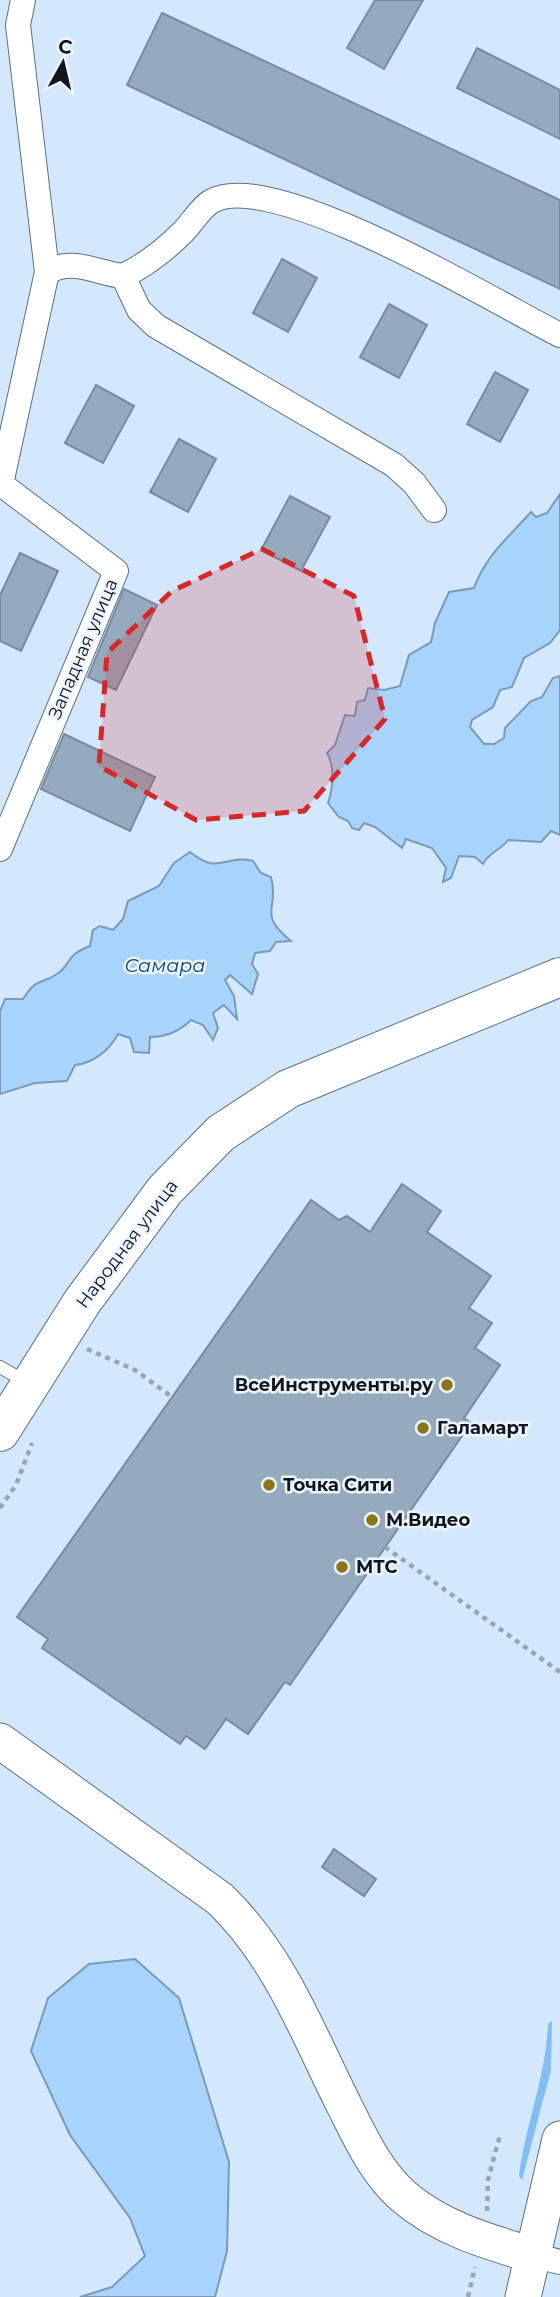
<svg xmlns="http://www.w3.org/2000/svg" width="560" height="2297" font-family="Montserrat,sans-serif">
	<rect width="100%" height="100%" fill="#d3e8fc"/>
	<!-- green -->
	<path fill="#82bef4" d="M552 2021 551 2070 522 2180 519 2176C525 2125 546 2077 548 2024Z"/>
	<!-- water -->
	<g fill="#a8d3fb" stroke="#7a9ab8" stroke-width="2">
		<path d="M560 494V630L550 643 524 658 512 687 500 690 493 707 472 720 470 727 484 744H494L504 738 505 728 531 701 542 697 553 678 560 676V835L551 831 541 842 508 840C500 851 489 852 483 864L475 857 459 856 451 878 443 882 446 868 432 848 406 839 402 848 375 827 364 823 359 830 352 828 348 821 339 817 328 803C333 789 335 766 327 753L335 745 345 715 355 716 357 702 365 700 368 688 384 690 400 686 409 655 431 642 435 623 449 592 474 588C486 555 508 538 531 512L536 517 547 513Z"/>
		<path d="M190 852C220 876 223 854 253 861L261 873 271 877C280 909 256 913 291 941L276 942 270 951 255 953 252 964 258 974 252 994 230 975 225 980 234 996 237 1019 224 1005 213 1013 218 1028 213 1040 203 1025 191 1020C180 1031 166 1037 150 1037L149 1053 134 1052 130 1038 118 1034C109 1051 93 1063 75 1065L67 1081 35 1083 0 1094V1011L5 999H23C38 976 39 986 57 974 73 963 64 956 90 946L93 930 100 926 113 930 123 919 128 901 159 886 174 863Z"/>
		<path d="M135 1959 179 1998 229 2162 227 2251 215 2297H80L112 2287 145 2256 130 2218 70 2135 31 2051 48 1998 89 1964Z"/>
	</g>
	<!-- building -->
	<g fill="#96aabd" stroke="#798c9f" stroke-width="2">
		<path d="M375 0H423L384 69 347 48Z"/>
		<path d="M162 13 560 200V289L127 85Z"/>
		<path d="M477 48 560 90V139L457 88Z"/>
		<path d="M282 259 317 278 288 332 253 313Z"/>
		<path d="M389 304 427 325 399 378 360 357Z"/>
		<path d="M495 372 528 390 500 442 467 424Z"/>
		<path d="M96 385 134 406 103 463 65 443Z"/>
		<path d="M179 439 216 459 188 512 150 492Z"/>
		<path d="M290 496 330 517 301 571 261 550Z"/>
		<path d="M20 553 58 571 21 651 0 641V595Z"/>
		<path d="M124 589 157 605 116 690 88 677Z"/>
		<path d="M64 734 155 777 130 831 41 789Z"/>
		<path d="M402 1184 441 1211 427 1232 491 1276 469 1308 492 1323 475 1348 500 1365 464 1418 471 1423 290 1685 285 1682 248 1734 226 1719 205 1749 186 1736 180 1744 42 1648 48 1639 17 1617 311 1200 339 1220 347 1216 370 1232Z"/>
		<path d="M334 1849 376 1879 364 1896 322 1867Z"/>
	</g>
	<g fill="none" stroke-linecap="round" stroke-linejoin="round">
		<!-- lane casing -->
		<g stroke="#5d6f81" stroke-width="14">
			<path id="lane" d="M0 1367 26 1382"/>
		</g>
		<!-- street casing -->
		<g stroke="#5d6f81" stroke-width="26">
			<g id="street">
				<path d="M47 272C73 257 96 273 123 276L139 310 156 326 394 465 414 483 434 510"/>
				<path d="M123 276C146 265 164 251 183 232 192 223 201 207 212 201 273 167 498 304 560 335"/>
				<path d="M0 849 116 571 1 484 47 272 18 25 23 0"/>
				<path d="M532 2255 560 2262"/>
			</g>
		</g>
		<!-- secondary casing -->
		<g stroke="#5d6f81" stroke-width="37">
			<g id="secondary">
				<path d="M0 1741 220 1899C281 1958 308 2034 345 2107 361 2139 376 2172 403 2196 440 2228 486 2241 532 2255"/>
				<path d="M523 2297 560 2139"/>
			</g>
		</g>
		<!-- primary casing -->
		<g stroke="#5d6f81" stroke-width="40">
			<path id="primary" d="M0 1432 82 1302 165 1190 221 1133 288 1089 560 977"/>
		</g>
		<!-- path -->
		<g stroke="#95a6b6" stroke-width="4.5" stroke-dasharray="5 5" stroke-linecap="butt">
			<path d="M87 1349 135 1370 172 1397"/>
			<path d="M0 1508 16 1485 32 1443"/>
			<path d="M385 1547 560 1672"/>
			<path d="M487 2211 488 2180 500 2135"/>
			<path d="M468 2297 475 2267"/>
		</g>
		<!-- lane -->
		<use href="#lane" stroke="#fff" stroke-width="12"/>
		<!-- street -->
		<use href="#street" stroke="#fff" stroke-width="24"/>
		<!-- secondary -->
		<use href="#secondary" stroke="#fff" stroke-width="35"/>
		<!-- primary -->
		<use href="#primary" stroke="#fff" stroke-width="38"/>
	</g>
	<!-- marked area -->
	<path fill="#d62828" fill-opacity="0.2" stroke="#d62828" stroke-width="5" stroke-dasharray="14 9" stroke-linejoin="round" d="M262 549 354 596 385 719 304 811 196 820 99 766 107 653 172 591Z"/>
	<!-- markers -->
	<g fill="#89761a" stroke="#ebf4fc" stroke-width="2.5">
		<circle cx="447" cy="1385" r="7"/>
		<circle cx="423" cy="1428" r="7"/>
		<circle cx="269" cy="1485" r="7"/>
		<circle cx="372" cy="1520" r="7"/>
		<circle cx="342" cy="1567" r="7"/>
	</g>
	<g text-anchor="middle" stroke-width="5" stroke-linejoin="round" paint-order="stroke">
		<!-- street labels -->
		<g font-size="18" fill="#0f161d" stroke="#ebf4fc">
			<text transform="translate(83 649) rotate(-67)" y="6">Западная улица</text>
			<text transform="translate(127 1244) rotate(-53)" y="6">Народная улица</text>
		</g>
		<!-- poi labels -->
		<g font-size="18" font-weight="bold" fill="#0f161d" stroke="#ebf4fc" text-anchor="start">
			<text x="433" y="1391" text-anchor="end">ВсеИнструменты.ру</text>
			<text x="437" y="1434">Галамарт</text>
			<text x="283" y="1491">Точка Сити</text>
			<text x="386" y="1526">М.Видео</text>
			<text x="356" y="1573">МТС</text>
		</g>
		<!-- water labels -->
		<g font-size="19" font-style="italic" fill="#0d446e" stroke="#ebf4fc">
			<text x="165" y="972">Самара</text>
		</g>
	</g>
	<!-- north arrow -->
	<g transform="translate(63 63) rotate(8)" stroke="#ebf4fc" stroke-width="5" paint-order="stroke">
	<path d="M0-5L12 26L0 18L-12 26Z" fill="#0f161d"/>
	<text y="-10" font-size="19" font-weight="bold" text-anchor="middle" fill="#0f161d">С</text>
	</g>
</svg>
